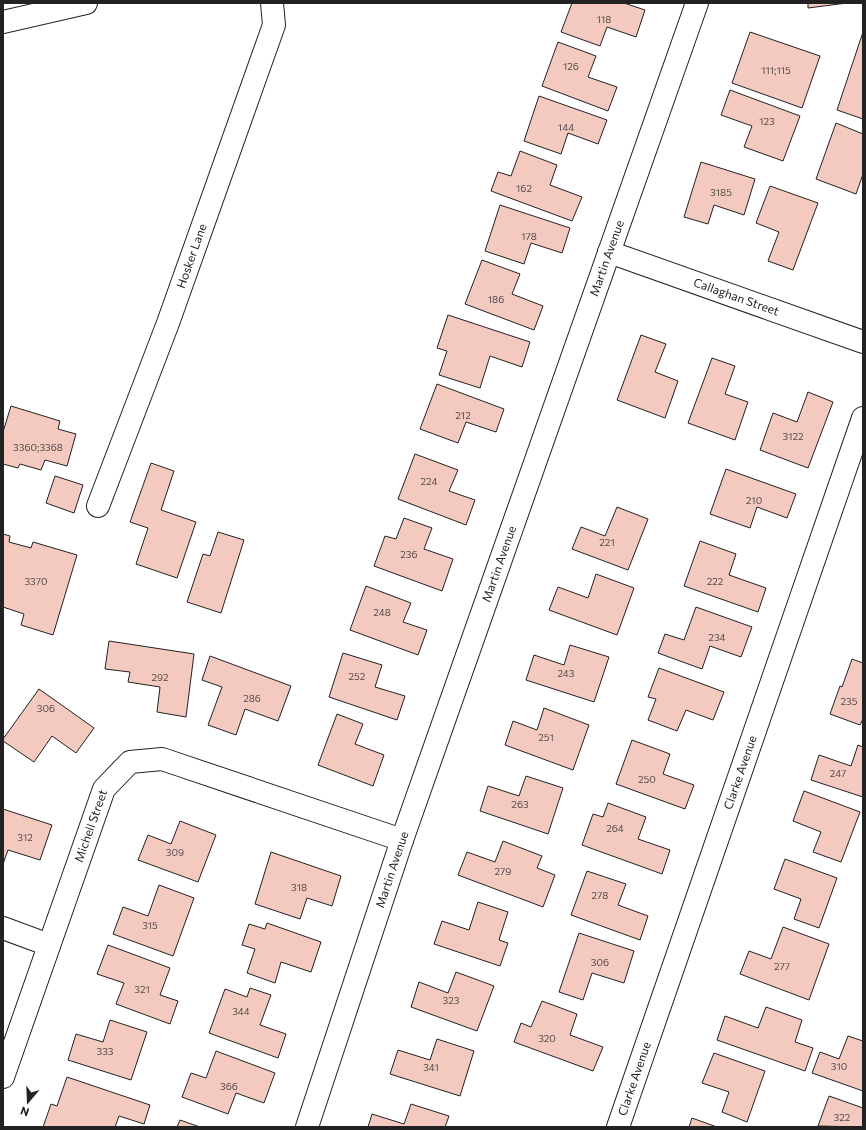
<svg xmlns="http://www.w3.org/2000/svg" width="866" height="1130" font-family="Commissioner,sans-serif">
	<rect width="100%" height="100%" fill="#fff"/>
	<!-- building -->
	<g fill="#f3c9c0" stroke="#222">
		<path d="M572 3H624L645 10 636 37 607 27 600 46 561 32Z"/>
		<path d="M808 3H847L808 8Z"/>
		<path d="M750 32 820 56 802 108 732 83Z"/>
		<path d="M863 32V119L837 110Z"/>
		<path d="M558 42 596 56 588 77 617 87 608 111 542 86Z"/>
		<path d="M730 90 800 116 783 161 744 147 752 126 721 115Z"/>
		<path d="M539 96 607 120 598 144 568 133 561 154 524 141Z"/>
		<path d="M836 123 863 134V174L856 194 816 179Z"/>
		<path d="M520 151 557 165 550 185 582 197 572 221 491 191 498 172 511 176Z"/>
		<path d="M701 162 755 179 744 215 714 205 708 224 684 217Z"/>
		<path d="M770 186 818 203 793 270 768 261 779 232 756 223Z"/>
		<path d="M500 205 570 228 562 253 531 243 524 264 485 251Z"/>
		<path d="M482 260 520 274 512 294 543 306 534 330 465 304Z"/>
		<path d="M448 315 530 342 522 367 490 356 480 388 439 375 447 351 437 348Z"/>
		<path d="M641 335 666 344 655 372 678 381 665 418 617 400Z"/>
		<path d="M712 358 735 366 725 394 748 402 735 440 688 423Z"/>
		<path d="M437 384 504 409 496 432 466 422 458 443 420 429Z"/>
		<path d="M808 392 833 402 808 468 760 450 773 413 797 422Z"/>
		<path d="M11 406 60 421 58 429 76 434 67 466 45 460 41 470 20 464 18 468 3 464V432Z"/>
		<path d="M415 454 458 470 449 491 475 500 466 525 398 499Z"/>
		<path d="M151 463 174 471 161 510 196 522 177 578 136 564 148 528 130 522Z"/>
		<path d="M726 469 796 494 787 518 757 507 750 528 710 514Z"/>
		<path d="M55 476 83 485 74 513 46 503Z"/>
		<path d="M617 507 648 519 628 570 572 549 581 527 605 536Z"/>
		<path d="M404 518 432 528 424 549 453 559 442 591 374 566 385 536 396 539Z"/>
		<path d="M218 532 244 540 221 613 187 602 203 554 210 556Z"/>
		<path d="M3 534 10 536 9 542 31 548 33 542 77 555 53 635 21 625 24 614 3 607Z"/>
		<path d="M700 541 736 554 729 575 766 588 758 612 684 586Z"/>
		<path d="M596 574 634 588 617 635 549 610 558 587 588 598Z"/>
		<path d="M366 586 411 603 403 622 427 630 418 655 350 630Z"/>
		<path d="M696 607 752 627 741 657 710 646 702 669 658 653 665 634 684 640Z"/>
		<path d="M109 641 194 654 186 717 157 712 160 687 128 682 130 672 105 669Z"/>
		<path d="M570 645 609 657 594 702 526 680 534 655 564 665Z"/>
		<path d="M343 653 382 665 375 687 405 696 397 720 329 697Z"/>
		<path d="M210 656 291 686 278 721 245 709 236 735 208 725 222 687 202 680Z"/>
		<path d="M852 659 863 663V719L860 725 830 714 840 686 842 687Z"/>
		<path d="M659 668 724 692 713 720 686 710 677 731 648 720 656 699 648 697Z"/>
		<path d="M39 689 94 728 76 753 52 736 34 762 3 741V739Z"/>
		<path d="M544 708 589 725 573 770 505 745 513 721 537 730Z"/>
		<path d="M337 714 363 724 355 744 384 755 373 786 318 765Z"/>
		<path d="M632 740 670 754 663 774 694 785 685 809 616 784Z"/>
		<path d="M858 745 863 747V797L811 780 819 755 851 766Z"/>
		<path d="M526 776 563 788 548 834 480 811 488 786 519 796Z"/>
		<path d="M804 791 860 812 841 862 813 852 821 832 793 821Z"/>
		<path d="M608 803 646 817 638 839 670 850 662 874 582 845 593 814 603 817Z"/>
		<path d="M3 809 52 825 40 860 8 850 3 864Z"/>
		<path d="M180 821 216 835 198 882 138 860 148 835 171 844Z"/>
		<path d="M503 841 542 856 537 868 555 875 543 907 458 875 467 852 495 862Z"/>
		<path d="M271 852 341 876 332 906 307 898 300 919 255 904Z"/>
		<path d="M785 859 837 878 819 928 794 919 801 899 774 889Z"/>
		<path d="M587 871 626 884 618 905 648 916 640 940 571 915Z"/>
		<path d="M159 885 194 898 173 956 113 934 123 907 148 916Z"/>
		<path d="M478 902 508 912 499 940 508 943 500 966 434 944 442 921 469 930Z"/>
		<path d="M267 923 321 942 311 972 281 962 275 983 247 973 255 949 242 945 249 924 265 929Z"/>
		<path d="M783 927 829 944 809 1000 740 974 749 951 771 959Z"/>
		<path d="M579 933 634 951 624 983 592 973 583 1000 559 992Z"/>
		<path d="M108 945 170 968 160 995 178 1001 170 1024 116 1004 124 983 97 974Z"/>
		<path d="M456 972 494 986 477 1031 411 1007 419 982 448 993Z"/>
		<path d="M250 988 271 995 260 1025 286 1034 278 1058 209 1033 225 989 247 997Z"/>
		<path d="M542 1001 577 1014 570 1035 603 1047 593 1071 514 1042 521 1023 531 1027Z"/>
		<path d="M766 1007 802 1020 795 1042 813 1048 805 1071 717 1040 725 1016 758 1028Z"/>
		<path d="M110 1020 147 1032 131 1080 68 1060 76 1034 103 1042Z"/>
		<path d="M848 1036 863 1041V1091L812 1073 820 1052 839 1059Z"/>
		<path d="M437 1039 474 1051 460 1096 390 1074 398 1050 430 1060Z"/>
		<path d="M216 1051 275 1073 264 1103 236 1093 228 1114 182 1097 191 1073 206 1078Z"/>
		<path d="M714 1053 765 1071 747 1122 722 1112 729 1092 702 1083Z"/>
		<path d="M67 1077 150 1105 144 1124 119 1116 115 1127H43L51 1104 57 1106Z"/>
		<path d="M829 1096 863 1108V1127L818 1126Z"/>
		<path d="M411 1104 449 1116 445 1127H368L372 1114 404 1124Z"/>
		<path d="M692 1118 717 1127H689Z"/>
		<path d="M180 1120 200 1127H177Z"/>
	</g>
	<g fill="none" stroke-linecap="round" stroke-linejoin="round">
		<!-- street casing -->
		<g stroke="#222" stroke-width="24">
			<g id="street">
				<path d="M3 22 86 3"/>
				<path id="s1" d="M609 252 863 342"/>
				<path id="s2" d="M98 506 168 323 274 25 272 3"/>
				<path d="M3 928 49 945"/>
				<path id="s3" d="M3 1077 104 789 130 762 162 759 402 840"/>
				<path id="s4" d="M307 1127 402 840 697 3"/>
				<path id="s5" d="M618 1127 863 418"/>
			</g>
		</g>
		<!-- street -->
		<use href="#street" stroke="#fff" stroke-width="22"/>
	</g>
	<g text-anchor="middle" stroke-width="3" stroke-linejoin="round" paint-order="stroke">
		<!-- number labels -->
		<g font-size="10" fill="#564c4a">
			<text x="604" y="23">118</text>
			<text x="571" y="70">126</text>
			<text x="776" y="74">111;115</text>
			<text x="767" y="125">123</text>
			<text x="566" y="131">144</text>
			<text x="524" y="192">162</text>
			<text x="721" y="196">3185</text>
			<text x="529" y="240">178</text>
			<text x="496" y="303">186</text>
			<text x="463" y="419">212</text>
			<text x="793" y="440">3122</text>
			<text x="38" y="451">3360;3368</text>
			<text x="429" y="485">224</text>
			<text x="754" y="504">210</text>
			<text x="607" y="546">221</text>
			<text x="409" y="558">236</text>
			<text x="36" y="585">3370</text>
			<text x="715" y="585">222</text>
			<text x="382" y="616">248</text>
			<text x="717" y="641">234</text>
			<text x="566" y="677">243</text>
			<text x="357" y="680">252</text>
			<text x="160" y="681">292</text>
			<text x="252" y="702">286</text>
			<text x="849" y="705">235</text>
			<text x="46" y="712">306</text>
			<text x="546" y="741">251</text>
			<text x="838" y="777">247</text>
			<text x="647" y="783">250</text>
			<text x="520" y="808">263</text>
			<text x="615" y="832">264</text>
			<text x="25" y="841">312</text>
			<text x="175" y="856">309</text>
			<text x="503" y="875">279</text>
			<text x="299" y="891">318</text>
			<text x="600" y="899">278</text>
			<text x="150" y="929">315</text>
			<text x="600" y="966">306</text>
			<text x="782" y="970">277</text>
			<text x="142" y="993">321</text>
			<text x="451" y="1004">323</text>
			<text x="241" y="1015">344</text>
			<text x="547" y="1042">320</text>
			<text x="105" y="1055">333</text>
			<text x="839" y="1070">310</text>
			<text x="431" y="1071">341</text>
			<text x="229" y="1090">366</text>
			<text x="842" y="1121">322</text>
		</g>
		<!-- street labels -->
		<g font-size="12" fill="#222" stroke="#fff">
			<text dy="4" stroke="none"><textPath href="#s2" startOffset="267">Hosker Lane</textPath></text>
			<text dy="4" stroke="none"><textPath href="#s4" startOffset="919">Martin Avenue</textPath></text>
			<text dy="4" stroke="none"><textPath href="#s1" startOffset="135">Callaghan Street</textPath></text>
			<text dy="4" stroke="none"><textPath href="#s4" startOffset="595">Martin Avenue</textPath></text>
			<text dy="4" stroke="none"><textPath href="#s5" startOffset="375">Clarke Avenue</textPath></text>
			<text dy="4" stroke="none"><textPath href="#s3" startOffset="266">Michell Street</textPath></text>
			<text dy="4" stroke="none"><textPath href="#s4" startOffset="271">Martin Avenue</textPath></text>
			<text dy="4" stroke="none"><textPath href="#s5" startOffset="51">Clarke Avenue</textPath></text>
		</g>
	</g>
	<!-- border -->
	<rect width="866" height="1130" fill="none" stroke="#222222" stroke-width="8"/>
	<!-- north arrow -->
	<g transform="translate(28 1102) rotate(199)" stroke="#ffffff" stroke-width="3" paint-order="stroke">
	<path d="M0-3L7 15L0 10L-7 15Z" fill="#222222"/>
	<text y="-6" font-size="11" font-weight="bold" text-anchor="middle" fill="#222222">N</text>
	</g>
</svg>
